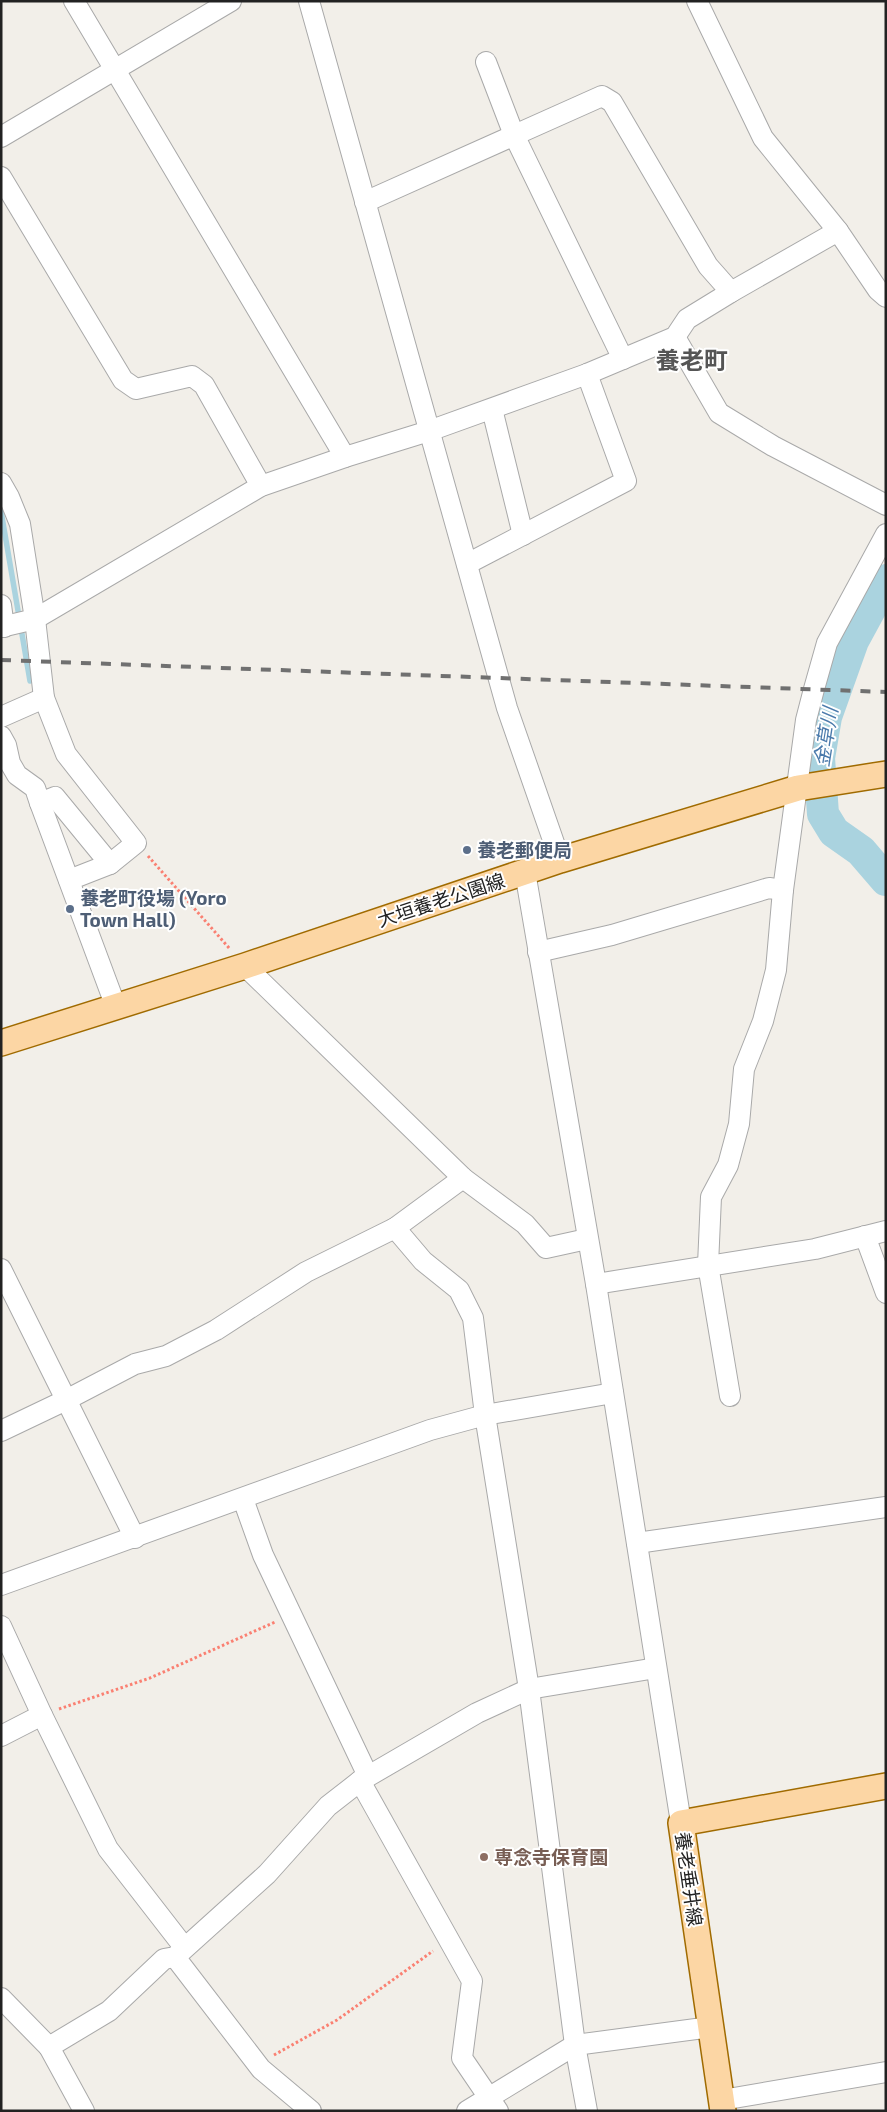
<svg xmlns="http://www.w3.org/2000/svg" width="887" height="2112" font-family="'Exo 2','Noto Sans JP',sans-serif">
	<rect width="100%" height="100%" fill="#f2efe9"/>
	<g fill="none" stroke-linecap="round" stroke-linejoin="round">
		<!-- stream -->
		<path stroke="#aad3df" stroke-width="5.5" d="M1 511 30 681"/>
		<!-- river -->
		<path stroke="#aad3df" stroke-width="32" d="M886 580 853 641 826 717 819 758 823 814 834 832 861 851 886 880"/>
		<!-- minor casing -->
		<g stroke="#a9a9a9" stroke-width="22">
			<g id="minor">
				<path d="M74 1 345 457"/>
				<path d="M309 1 507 708 560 860"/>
				<path d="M697 1 763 138 838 231 878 290 886 297"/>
				<path d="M486 62 514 135 623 359"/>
				<path d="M1 137 231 1"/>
				<path d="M1 177 123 380 136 389 192 376 204 385 261 486"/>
				<path d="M365 202 602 96 612 102 708 266 731 292"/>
				<path d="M675 337 719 413 773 446 886 505"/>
				<path d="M492 409 523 535"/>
				<path d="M1 483 9 497 20 524 35 619 44 698 66 754 136 843 110 864 69 880"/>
				<path d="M467 564 626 481 587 374"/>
				<path d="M1 605 4 627"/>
				<path d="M1 627 35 619 261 486 345 457 429 431 587 374 675 337 687 319 731 292 838 231"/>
				<path d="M1 717 44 698"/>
				<path d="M1 736 6 745 10 763 17 775 35 788 40 803 55 797 110 864"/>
				<path d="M40 803 116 1007"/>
				<path d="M525 872 596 1284 681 1823"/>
				<path d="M538 952 612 935 769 888 783 890"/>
				<path d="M245 966 463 1178 525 1224 546 1248 587 1239"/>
				<path d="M395 1228 423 1261 459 1290 473 1318 485 1415 529 1689 575 2045 587 2111"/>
				<path d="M865 1236 886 1293"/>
				<path d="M1 1269 135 1538"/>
				<path d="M596 1284 815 1249 886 1231"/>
				<path d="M730 1396 708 1265 711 1197 728 1165 739 1124 744 1069 763 1021 776 970 783 890 806 720 814 689 827 643 886 534"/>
				<path d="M1 1431 66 1400 135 1364 166 1356 216 1330 306 1272 395 1228 463 1178"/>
				<path d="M243 1499 263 1555 368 1776"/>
				<path d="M637 1543 886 1507"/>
				<path d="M1 1585 430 1430 485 1415 613 1393"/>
				<path d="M1 1626 42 1715 108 1849 184 1947"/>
				<path d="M1 1736 42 1715"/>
				<path d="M360 1781 472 1981 462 2058 498 2111"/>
				<path d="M175 1957 261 2069 311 2111"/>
				<path d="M1 1998 49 2047 84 2111"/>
				<path d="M49 2047 109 2011 164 1959 175 1957 267 1874 328 1806 360 1781 477 1713 529 1689 656 1668"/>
				<path d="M722 2100 886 2072"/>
				<path d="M467 2111 575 2045 711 2027"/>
			</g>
		</g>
		<!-- major casing -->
		<g stroke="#a06b00" stroke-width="28">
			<g id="major">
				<path d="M1 1043 245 966 560 860 798 788 886 774"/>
				<path d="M723 2111 681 1823 886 1786"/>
			</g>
		</g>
		<!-- path -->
		<g stroke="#fa8072" stroke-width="3" stroke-dasharray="2.5 2.5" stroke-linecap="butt">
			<path d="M148 856 230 949"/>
			<path d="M59 1709 150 1678 275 1622"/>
			<path d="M274 2055 337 2020 433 1951"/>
		</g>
		<!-- minor -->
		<use href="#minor" stroke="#fff" stroke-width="20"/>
		<!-- major -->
		<use href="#major" stroke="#fcd6a4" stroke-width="25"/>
		<!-- rail -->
		<path stroke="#707070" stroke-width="4" stroke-dasharray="10 10" stroke-linecap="butt" d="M1 660 886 692"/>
	</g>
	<!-- markers -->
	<g fill="#5c6f8a" stroke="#fff" stroke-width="2">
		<circle cx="467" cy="850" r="5"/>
		<circle cx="70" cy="909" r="5"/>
	</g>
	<circle fill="#8d6e63" stroke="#fff" stroke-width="2" cx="484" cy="1857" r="5"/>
	<g text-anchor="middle" stroke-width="4" stroke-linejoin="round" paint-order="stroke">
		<!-- service labels -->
		<g font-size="19" font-weight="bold" fill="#4e5e75" stroke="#fff" text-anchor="start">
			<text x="477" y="857">養老郵便局</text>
			<text x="80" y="905">養老町役場 (Yoro<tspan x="80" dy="22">Town Hall)</tspan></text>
		</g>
		<!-- street labels -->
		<g font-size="19" fill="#222" stroke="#fff">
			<text transform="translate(441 900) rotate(-18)" y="7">大垣養老公園線</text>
			<text transform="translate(689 1879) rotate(82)" y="7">養老垂井線</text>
		</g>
		<!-- education labels -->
		<g font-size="19" font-weight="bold" fill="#785e54" stroke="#fff" text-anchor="start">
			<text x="494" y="1864">専念寺保育園</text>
		</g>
		<!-- water labels -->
		<g font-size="20" font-style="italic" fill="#4a7aab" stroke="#fff">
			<text transform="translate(826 737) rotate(-81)" y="7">金草川</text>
		</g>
		<!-- district labels -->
		<g font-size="24" font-weight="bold" fill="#555" stroke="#fff">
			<text x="692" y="369">養老町</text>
		</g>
	</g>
	<!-- border -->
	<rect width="887" height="2112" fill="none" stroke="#222222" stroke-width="5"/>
</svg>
